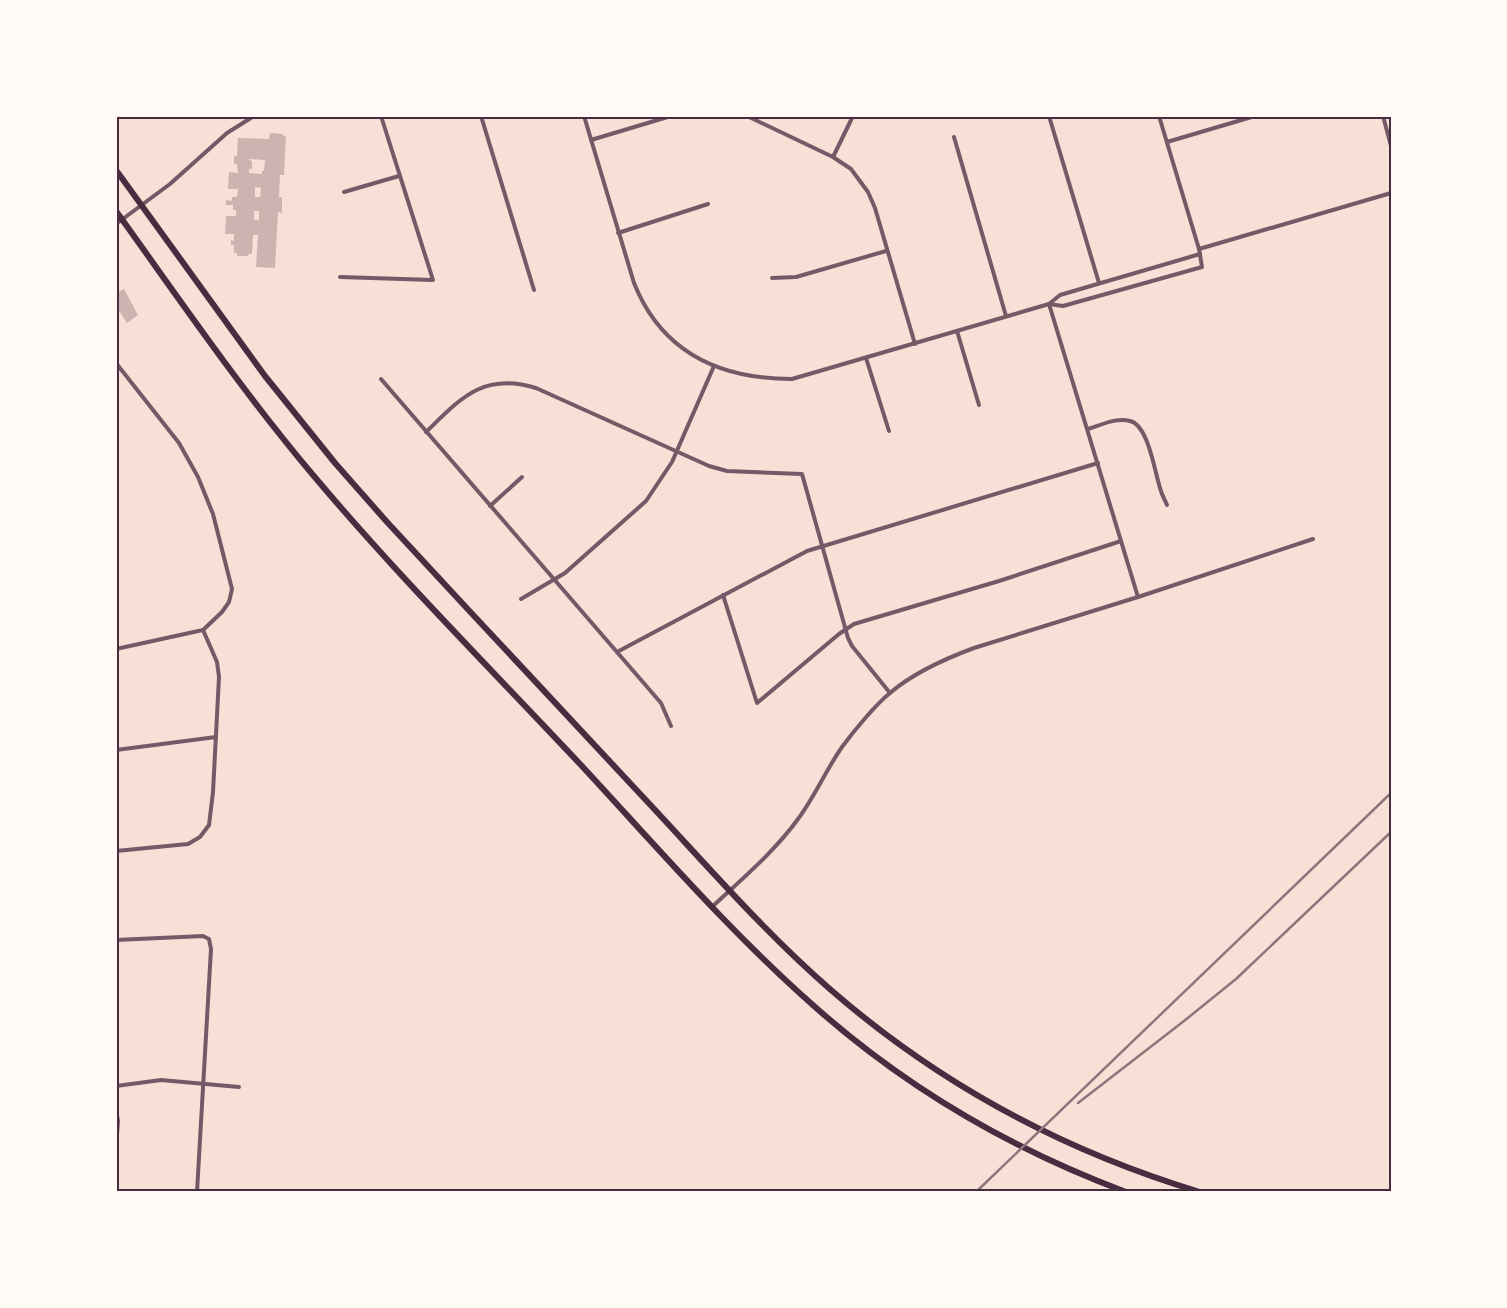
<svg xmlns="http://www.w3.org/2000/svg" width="1507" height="1308" font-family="'Space Grotesk',sans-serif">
	<rect width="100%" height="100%" fill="#f7e1d7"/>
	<!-- building -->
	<g fill="#ccb4b1" fill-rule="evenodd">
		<path d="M270 133 283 134V136H286L284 175H280L279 197H282V213L278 212 275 268 256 267 258 235H253L252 254H249L248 256H237V253H234V245H231V240L234 241V234H225L226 216H236V210H233V205H226V200L232 201V197H237L238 189H228L229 172 238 173 237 164H234V156H237L238 138 269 139ZM249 159 265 160 264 171H262V174L249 173V169H252V161L249 160ZM255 187 261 188 260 197H255ZM254 211H259V220H254Z"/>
		<path d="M124 289 138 315 127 323 120 312H118L116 310V293Z"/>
	</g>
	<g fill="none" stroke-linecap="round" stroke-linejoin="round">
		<!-- minor -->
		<g stroke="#755966" stroke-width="4">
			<path d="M481 116 534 290"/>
			<path d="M584 116 634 283C662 353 720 379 792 379L1049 304 1060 295 1200 254"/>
			<path d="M747 116 833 157 851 169 868 192 875 208 915 344"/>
			<path d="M1049 116 1099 283"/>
			<path d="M1383 116 1391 146"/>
			<path d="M954 137 1006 316"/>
			<path d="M591 140 671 116"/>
			<path d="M1167 142 1255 116"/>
			<path d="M833 157 853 116"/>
			<path d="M344 192 399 176"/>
			<path d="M116 224 170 184 227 133 254 116"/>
			<path d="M618 233 708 204"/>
			<path d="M1199 249 1391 193"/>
			<path d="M340 277 433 280 381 116"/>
			<path d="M772 278 796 277 886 251"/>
			<path d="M1049 304 1063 306 1202 267 1199 249 1159 116"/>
			<path d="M1049 304 1138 597"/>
			<path d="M957 331 979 405"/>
			<path d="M866 358 889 431"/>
			<path d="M116 363 179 443 198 477 213 514 232 589 229 602 222 612 203 630 116 649"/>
			<path d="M381 379 661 703 671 726"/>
			<path d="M1088 429C1101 425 1117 417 1130 421 1149 425 1155 475 1161 491 1162 495 1165 500 1167 505"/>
			<path d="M426 432C461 398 483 372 536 388L709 466 727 471 802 474 848 638 852 646 890 693"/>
			<path d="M490 506 522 477"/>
			<path d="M723 595 757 703 839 634 854 624 999 581 1121 541"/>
			<path d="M521 599 565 573 646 501 672 462 714 366"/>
			<path d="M617 652 807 551 1098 463"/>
			<path d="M116 750 216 737"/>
			<path d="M116 851 188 844 200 837 209 825 213 792 219 677 217 662 203 630"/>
			<path d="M713 906C742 879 775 851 798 819 815 796 826 770 842 747 853 732 876 704 890 693 912 674 947 658 974 648L1138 597 1313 539"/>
			<path d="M116 940 203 936 209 939 211 949 197 1192"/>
			<path d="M116 1086 161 1080 239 1087"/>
			<path d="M116 1109 118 1121 116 1148"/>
		</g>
		<!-- trunk -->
		<g stroke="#4a2c40" stroke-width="6">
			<path d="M116 170 265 376 335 463 387 522C472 614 558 706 643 797 704 862 763 931 831 990 938 1083 1064 1151 1200 1192"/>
			<path d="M116 211C180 300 242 391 313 475 397 575 490 668 580 764 656 846 730 932 814 1006 905 1087 1011 1149 1126 1192"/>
		</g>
		<!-- rail -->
		<g stroke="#8f747c" stroke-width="2.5">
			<path d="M1078 1103 1184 1021 1236 979 1391 832"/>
			<path d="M976 1192 1391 793"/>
		</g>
	</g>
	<!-- border -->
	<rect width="1507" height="1308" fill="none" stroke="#fffaf5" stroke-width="235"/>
	<rect x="118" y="118" width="1272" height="1072" fill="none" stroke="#4a2c40" stroke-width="2"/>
</svg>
